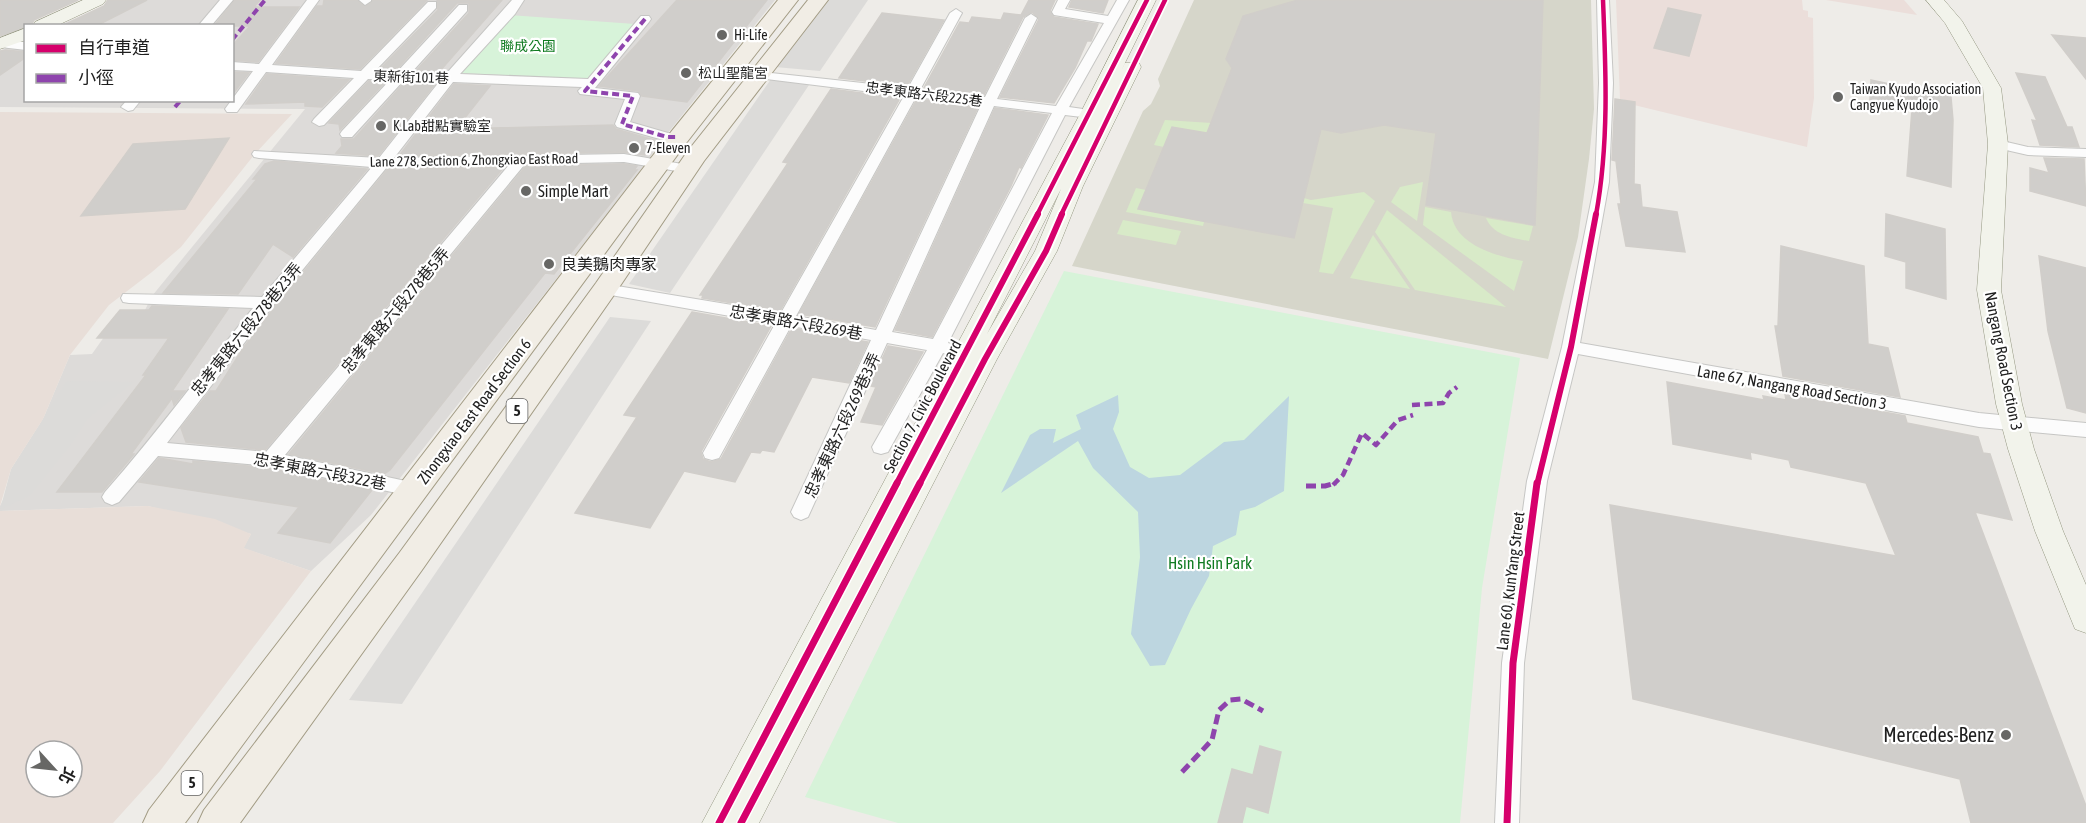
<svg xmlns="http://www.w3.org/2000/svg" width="2086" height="823" font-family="'Asap Condensed','Noto Sans TC',sans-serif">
	<rect width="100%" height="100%" fill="#eeece8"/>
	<!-- residential -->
	<path fill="#dddbd9" d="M117 0H775L667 134 630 185 371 515 311 571 243 548 251 534 148 506 0 511V506L43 419 70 355 92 354 121 313 145 310 152 296 305 109 0 107V51L25 41 26 100H232V26L60 25Z"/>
	<!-- commercial -->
	<g fill="#ebdeda">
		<path d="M1616 0H1802L1803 10 1808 11V17L1813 18 1814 98 1807 147 1634 105V102L1620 99Z"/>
		<path d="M1826 0H1904L1917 15Z"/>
	</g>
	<!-- religious -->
	<g fill="#dcdbd9">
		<path d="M823 0H868L820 71 775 67Z"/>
		<path d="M771 79 811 82 670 293 629 284Z"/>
		<path d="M610 317 651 321 402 704 349 700Z"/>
		<path d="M67 381 133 382 87 419 71 444 29 496 0 510 11 469Z"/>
	</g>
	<!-- military -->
	<g fill="#e8ded8" fill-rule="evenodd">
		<path d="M0 112 292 114 254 155 181 247 152 272 109 305 70 355 43 419 11 469 0 506Z"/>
		<path d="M148 506 215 519 251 534 244 548 311 571 160 771 113 823H0V511ZM36 751H72V787H36Z"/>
	</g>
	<!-- construction -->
	<path fill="#d6d6ca" d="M1194 0H1591L1594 109 1589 159 1578 237 1548 359 1072 266 1143 111 1151 104 1160 86 1158 79Z"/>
	<!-- grass -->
	<g fill="#d8eac8">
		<path d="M1165 120 1227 124 1223 136 1172 127 1164 147 1154 145Z"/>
		<path d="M1423 182 1417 221 1391 202 1400 187Z"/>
		<path d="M1136 188 1146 190 1139 209 1204 222 1203 226 1126 212Z"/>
		<path d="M1364 192 1375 201 1333 274 1319 272 1333 208 1303 203 1304 198 1311 200Z"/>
		<path d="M1425 207 1451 212C1454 245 1496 256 1523 261L1514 291 1423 225Z"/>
		<path d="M1387 210 1506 307 1415 290 1375 232Z"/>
		<path d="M1486 218 1533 226 1529 241C1512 238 1493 235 1486 218Z"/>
		<path d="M1123 220 1181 231 1176 245 1117 234Z"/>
		<path d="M1373 235 1410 289 1350 278Z"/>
	</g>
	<!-- park -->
	<g fill="#d7f3d9">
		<path d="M509 15 635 24 587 79 461 73Z"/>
		<path d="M1064 271 1520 358 1482 588 1460 823H898L805 797Z"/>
	</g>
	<!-- water -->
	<path fill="#bdd6e0" d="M1118 395 1119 412 1113 429 1130 467 1149 478 1180 475 1224 442 1244 440 1289 396 1284 491 1255 507 1240 511 1236 535 1213 546 1209 576 1191 609 1165 665 1150 666 1131 634 1140 557 1138 512 1093 468 1078 441 1001 493 1030 435 1040 429H1056L1053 443 1081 429 1076 415Z"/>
	<!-- building -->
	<g fill="#d0cecb" stroke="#d1ceca" stroke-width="1.5">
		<path d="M0 0H78L34 20 31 26 0 36Z"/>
		<path d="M108 0H147L96 26H62L104 6Z"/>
		<path d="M235 0H260L254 7H299L258 62 232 60V46L250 26H214Z"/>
		<path d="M324 0H357L365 7 373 0H427L360 69 276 63 317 6H323Z"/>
		<path d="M437 0H502L439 72 416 71 469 13V3H457L396 70 380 69 438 10Z"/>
		<path d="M677 0H767L687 102 642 96 638 91 599 86Z"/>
		<path d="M1029 0H1055L1050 11 1054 17 1098 24 1091 41H1087L1075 68 1054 103 1000 97 1039 19 1032 12 1023 17 984 95 924 88 960 22 969 23 972 17 1001 20 1004 13 1021 15Z"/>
		<path d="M1072 0H1108L1103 13 1069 7Z"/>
		<path d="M1298 0H1543L1535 225 1426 205 1436 133 1384 125 1341 133 1321 129 1294 238 1138 209 1172 127 1207 133 1232 68 1226 59 1243 16Z"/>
		<path d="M1668 8 1701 15 1689 56 1654 48Z"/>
		<path d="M882 13 944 20 907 86 839 78Z"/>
		<path d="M2052 35 2086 38V79Z"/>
		<path d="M5 50 26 52V57L0 75V51Z"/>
		<path d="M232 72 249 73 232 95Z"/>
		<path d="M2016 73 2045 77 2067 127H2072L2079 147 2040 145 2032 120 2037 121Z"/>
		<path d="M267 74 349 80 322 107 305 106V102L246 104Z"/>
		<path d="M1871 80 1951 97 1953 120 1951 187 1907 176 1912 109 1870 100Z"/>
		<path d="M369 81 385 82 340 130 339 124 329 123Z"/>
		<path d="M405 82 435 84 378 156 336 153 342 146 341 139H354Z"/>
		<path d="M454 84 490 86 456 129 613 125 616 129 657 141 645 155 624 152 399 156Z"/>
		<path d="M831 89 900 98 780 311 702 298 703 295H700L788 163 783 162Z"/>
		<path d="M917 99 978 107 875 327 799 314Z"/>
		<path d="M1615 99 1635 102 1634 184 1640 185 1642 207 1677 212 1685 252 1626 246 1618 204H1621L1616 161 1612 160Z"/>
		<path d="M995 108 1048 115 1021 168 1019 167 1011 186 932 337 895 330Z"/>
		<path d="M229 138 185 209 81 216 133 144Z"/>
		<path d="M2044 158 2084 159 2086 206 2030 191V168L2049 173Z"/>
		<path d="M274 161 367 169 293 257 273 244 238 294 163 293 257 179H253L265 164Z"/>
		<path d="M624 164 637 166 634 170H637L554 274 545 273 390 470 384 474 289 454 526 166Z"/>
		<path d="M504 167 265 450 186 442 181 428 210 391H216L244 347 274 308 388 169Z"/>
		<path d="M1886 214 1945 229 1946 299 1906 288V262L1885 256Z"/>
		<path d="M1781 246 1864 266 1868 344 1888 348 1900 397 1783 376 1775 326H1778Z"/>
		<path d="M2039 256 2086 268V413L2067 408 2048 331Z"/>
		<path d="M152 306 228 309 172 391H185L174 405 172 398 131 454H134L102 492H57L146 375H143L169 338H97L120 310H149Z"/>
		<path d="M692 312 771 326 701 452 703 459 711 462 721 459 792 328 868 342 849 383 812 377 774 452 762 450 760 453 751 452 735 482 684 471 650 528 575 513 637 417 624 415Z"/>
		<path d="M888 346 923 352 882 425 861 422 876 387 870 386Z"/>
		<path d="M1667 382 1764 400 1763 396 1786 400 1785 394 1905 416 1907 423 1978 437 1983 453 1990 454 2012 520 1975 512 2086 806V823H1971L1960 779 1633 699 1610 505 1896 556 1866 483 1791 467 1789 460 1750 452 1751 459 1673 444Z"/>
		<path d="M159 458 193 464V461L271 468 372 490 330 543 278 533 299 507 139 482Z"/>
		<path d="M1260 746 1281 752 1268 813 1246 806 1242 823H1218L1232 769 1253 775Z"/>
	</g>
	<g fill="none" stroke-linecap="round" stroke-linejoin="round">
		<!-- street casing -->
		<g stroke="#c6c6c4" stroke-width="2">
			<g id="street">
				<path d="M220 0H233L211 26H198Z"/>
				<path d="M307 0H319L272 65 361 71 428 2H436V8L375 71 397 72 459 5H467V11L411 73 446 74 512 0H524L515 14 460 74 588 79 641 16H649L651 19 649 22 595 88 638 93 640 96 630 122 668 133 684 134 686 137 684 140 667 141 617 127 615 124 625 99 580 94 578 91 582 87 453 82 394 158 624 154 688 165 695 169 688 173 624 162 525 164 285 455 415 483 422 485 425 490 422 495 415 497 271 466 158 456 119 502 112 505 105 502 102 497 105 492C157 433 204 369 253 308L129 303 123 302 121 298 123 294 262 297 372 167 259 158 254 157 252 154 254 151 379 158 439 82 404 80 352 137H342L340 134 342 131 390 80 368 79 324 125 319 126 312 122 314 119 354 78 266 72 237 112H227L225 109 253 71 232 70V62L259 64ZM509 165 266 452 167 443 272 307 387 167Z"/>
				<path d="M359 0H371V1L365 5Z"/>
				<path d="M1058 0H1070L1065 9 1108 16 1117 0H1129L1069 107 1090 110 1097 114 1090 118 1065 115 948 343 984 353 987 357 984 361 978 363 943 353 888 452 881 454 874 452 872 447 927 350 887 343 808 517 801 520 794 517 791 512 871 340 791 326 719 458 712 460 705 458 703 453 775 324 605 294 599 293 597 289 599 285 605 284 781 313 904 96 758 78 751 74 753 71 908 88 950 13 956 9 962 13 920 90 985 97 1025 18 1031 14 1037 18 997 99 1056 106 1104 23 1054 15 1052 12ZM916 97 981 105 876 330 796 316ZM994 106 1052 113 933 339 892 332Z"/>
				<path d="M1597 0H1609L1613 83 1609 182 1580 343 1979 413 2086 423V437L1979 427 1578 354 1547 481 1524 663 1519 823H1495L1502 663 1527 481 1562 347 1595 182 1599 83Z"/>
				<path d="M0 41 26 42V50L0 47Z"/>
				<path d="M127 100H141L133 110 128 111 121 107Z"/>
				<path d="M1998 140 2028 147 2086 149V157L2028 155 1993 147 1991 144Z"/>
			</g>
		</g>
		<!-- secondary casing -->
		<g stroke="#949781" stroke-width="1">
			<g id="secondary">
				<path d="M83 0H106L103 4 56 26H33L35 22Z"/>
				<path d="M1138 0H1156L1121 71 1125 63H1139L1141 67 1083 186 1057 251 997 359 759 823H702L1080 114ZM1061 189 1035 251 987 334Z"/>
				<path d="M1926 0H1944L1962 21 2001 88 2008 144 2001 290 2022 404 2034 449 2063 531 2086 585V633L2075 629 2035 531 2008 449 1996 404 1977 290 1988 144 1983 88 1945 23Z"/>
				<path d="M26 28V40L0 49V38Z"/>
			</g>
		</g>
		<!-- primary casing -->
		<g stroke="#a39c85" stroke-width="2">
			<g id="primary">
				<path d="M778 0H798L687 142 185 823H143L149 810 671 132Z"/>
				<path d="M808 0H828L704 161 614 295 422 570 240 823H198L204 810 400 552 596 283 687 152Z"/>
			</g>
		</g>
		<!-- street -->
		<use href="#street" fill="#fcfcfc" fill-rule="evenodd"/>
		<!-- secondary -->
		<use href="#secondary" fill="#f2f3eb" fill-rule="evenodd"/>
		<!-- primary -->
		<use href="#primary" fill="#f1ede5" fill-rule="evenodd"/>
		<!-- quiet-far2 -->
		<g stroke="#8e44ad" stroke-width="4" stroke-dasharray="7 4" stroke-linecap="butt">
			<path d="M645 19 585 91 633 96 622 124 667 137H679"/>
			<path d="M232 40 265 0"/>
			<path d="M175 107 181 100"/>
		</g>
		<!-- quiet-far1 -->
		<g stroke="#8e44ad" stroke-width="4.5" stroke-dasharray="8 4.5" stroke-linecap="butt">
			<path d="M1412 405 1443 403 1449 393 1457 387"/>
			<path d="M1333 485 1343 475 1362 433 1376 445 1398 420 1413 415"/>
		</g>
		<!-- quiet -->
		<g stroke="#8e44ad" stroke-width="5" stroke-dasharray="10 5" stroke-linecap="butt">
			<path d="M1306 486H1325L1336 483"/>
			<path d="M1182 772 1212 740 1219 710 1230 700 1241 699 1263 711"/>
		</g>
		<!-- cycleway-far2 casing -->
		<g stroke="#fff" stroke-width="8">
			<g id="cycleway-far2">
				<path d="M1037 215 1147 0"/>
				<path d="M1061 215 1165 0"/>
				<path d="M1596 215C1609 144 1606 72 1603 0"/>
			</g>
		</g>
		<!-- cycleway-far1 casing -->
		<g stroke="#fff" stroke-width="10">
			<g id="cycleway-far1">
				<path d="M896 485 1038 214"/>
				<path d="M919 485 985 359 1046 251 1062 214"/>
				<path d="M1537 485 1571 347 1596 214"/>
			</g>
		</g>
		<!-- cycleway casing -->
		<g stroke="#fff" stroke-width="10">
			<g id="cycleway">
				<path d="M719 823 897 483"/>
				<path d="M741 823 920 483"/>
				<path d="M1507 823 1513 663 1537 483"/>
			</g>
		</g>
		<!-- cycleway-far2 -->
		<use href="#cycleway-far2" stroke="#d6006c" stroke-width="4.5"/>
		<!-- cycleway-far1 -->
		<use href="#cycleway-far1" stroke="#d6006c" stroke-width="6"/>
		<!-- cycleway -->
		<use href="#cycleway" stroke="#d6006c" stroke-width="7"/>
	</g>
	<!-- markers -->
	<g fill="#676765" stroke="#fff" stroke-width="2">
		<circle cx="722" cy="35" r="6"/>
		<circle cx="686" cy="73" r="6"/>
		<circle cx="1838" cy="97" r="6"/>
		<circle cx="381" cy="126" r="6"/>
		<circle cx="634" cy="148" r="6"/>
		<circle cx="526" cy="191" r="6"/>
		<circle cx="549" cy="264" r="6"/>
		<circle cx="2006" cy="735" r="6"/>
	</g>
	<g text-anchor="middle" stroke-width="4.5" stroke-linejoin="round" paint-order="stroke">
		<!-- far-poi labels -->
		<g font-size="14" fill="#1f1f1f" stroke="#fff" text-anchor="start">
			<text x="734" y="40">Hi-Life</text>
			<text x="698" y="78">松山聖龍宮</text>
			<text x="1850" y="94">Taiwan Kyudo Association<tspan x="1850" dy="16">Cangyue Kyudojo</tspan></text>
			<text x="393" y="131">K.Lab甜點實驗室</text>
			<text x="646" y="153">7-Eleven</text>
		</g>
		<!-- far-park labels -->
		<g font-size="14" fill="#107b21" stroke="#fff">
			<text x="528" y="51">聯成公園</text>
		</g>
		<!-- far-street labels -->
		<g font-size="14" fill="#1f1f1f" stroke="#fff">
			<text transform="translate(411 77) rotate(2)" y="5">東新街101巷</text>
			<text transform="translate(924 94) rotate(7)" y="5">忠孝東路六段225巷</text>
			<text transform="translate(474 160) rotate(-1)" y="5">Lane 278, Section 6, Zhongxiao East Road</text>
		</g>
		<!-- shield labels -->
		<g fill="#fff" stroke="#626262" stroke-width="1.5">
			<rect x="506.5" y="399" width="21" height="24" rx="4.5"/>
			<rect x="181.5" y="771" width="21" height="24" rx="4.5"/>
		</g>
		<g font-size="15" font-weight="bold" fill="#1f1f1f">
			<text x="517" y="416">5</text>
			<text x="192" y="788">5</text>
		</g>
		<!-- poi labels -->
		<g font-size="16" fill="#1f1f1f" stroke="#fff" text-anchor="start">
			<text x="538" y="197">Simple Mart</text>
			<text x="561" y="270">良美鵝肉專家</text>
		</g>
		<!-- street labels -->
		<g font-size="16" fill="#1f1f1f" stroke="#fff">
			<text transform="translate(395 310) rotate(-50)" y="6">忠孝東路六段278巷5弄</text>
			<text transform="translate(796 322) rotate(10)" y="6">忠孝東路六段269巷</text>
			<text transform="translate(246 329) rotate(-51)" y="6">忠孝東路六段278巷23弄</text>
			<text transform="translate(2004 361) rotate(79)" y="6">Nangang Road Section 3</text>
			<text transform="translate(1792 387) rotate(10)" y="6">Lane 67, Nangang Road Section 3</text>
			<text transform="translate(922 406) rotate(-62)" y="6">Section 7, Civic Boulevard</text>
			<text transform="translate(474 411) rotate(-53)" y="6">Zhongxiao East Road Section 6</text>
			<text transform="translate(842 425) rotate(-65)" y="6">忠孝東路六段269巷3弄</text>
			<text transform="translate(320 471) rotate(11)" y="6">忠孝東路六段322巷</text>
			<text transform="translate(1510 581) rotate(-83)" y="6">Lane 60, KunYang Street</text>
		</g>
		<!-- park labels -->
		<g font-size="16" fill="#107b21" stroke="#fff">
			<text x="1210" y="569">Hsin Hsin Park</text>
		</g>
		<!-- near-poi labels -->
		<g font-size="20" fill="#1f1f1f" stroke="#fff" text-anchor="end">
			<text x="1994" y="742">Mercedes-Benz</text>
		</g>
	</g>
	<!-- legend -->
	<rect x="24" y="24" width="210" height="78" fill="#ffffff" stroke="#a5a5a5" stroke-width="1.5"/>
	<rect x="36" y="44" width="30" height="9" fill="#d6006c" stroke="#a5a5a5" stroke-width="1.5"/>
	<text x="78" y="54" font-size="18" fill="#1f1f1f">自行車道</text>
	<rect x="36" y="74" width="30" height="9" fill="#8e44ad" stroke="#a5a5a5" stroke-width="1.5"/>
	<text x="78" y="84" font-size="18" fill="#1f1f1f">小徑</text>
	<!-- north arrow -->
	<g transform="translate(54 769) rotate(117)"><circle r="28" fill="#ffffff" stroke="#a5a5a5" stroke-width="1.5"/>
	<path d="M0-4.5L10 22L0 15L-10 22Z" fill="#676765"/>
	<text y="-9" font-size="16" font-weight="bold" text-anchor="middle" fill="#1f1f1f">北</text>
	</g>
</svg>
